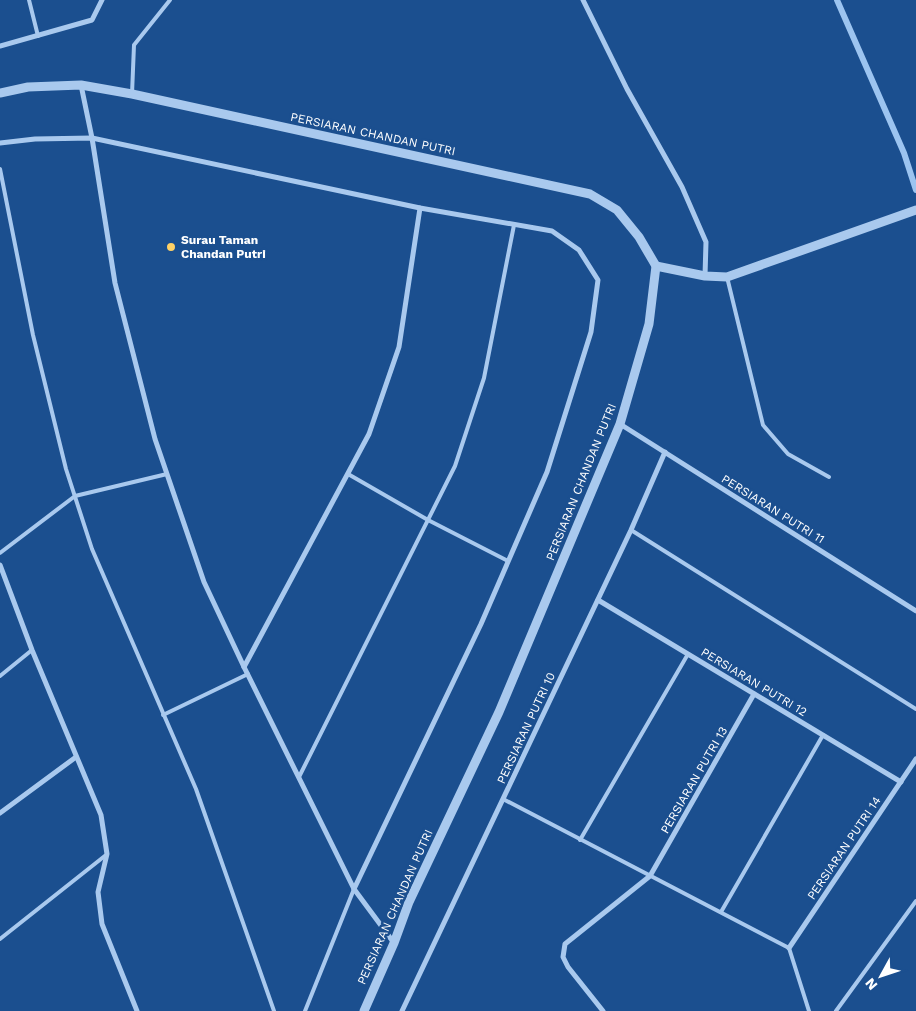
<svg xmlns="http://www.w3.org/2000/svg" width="916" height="1011" font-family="'Work Sans',sans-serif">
	<rect width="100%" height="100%" fill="#1b4f8f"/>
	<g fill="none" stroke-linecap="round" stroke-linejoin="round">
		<!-- stream -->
		<path stroke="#9cc4f0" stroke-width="6" d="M837 0 904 153 916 190"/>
		<!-- service -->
		<g stroke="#a9c9ee" stroke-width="4">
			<path d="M29 0 38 36"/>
			<path d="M132 94 134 45 170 0"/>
			<path d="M0 169 33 335 66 469 92 549 196 789 274 1011"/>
			<path d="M727 277 763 425 788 454 829 477"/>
			<path d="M348 474 428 520 508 561"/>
			<path d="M631 530 916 709"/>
			<path d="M0 553 75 496 167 474"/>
			<path d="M0 676 32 650"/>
			<path d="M163 715 248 674"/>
			<path d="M299 777 455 466 484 378 514 225"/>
			<path d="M503 799 789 948 809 1011"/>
			<path d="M580 840 688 654"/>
			<path d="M721 912 823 735"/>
			<path d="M0 939 106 855"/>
			<path d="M305 1011 354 889"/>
			<path d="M836 1011 916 901"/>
		</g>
		<!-- minor -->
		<g stroke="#a9c9ee" stroke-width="5">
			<path d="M583 0 627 89 682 187 706 242 705 276"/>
			<path d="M0 46 92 20 102 0"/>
			<path d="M81 85 92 138 115 283 155 439 204 582 244 667 354 889 394 943"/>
			<path d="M0 143 35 139 92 138 420 208 552 231 579 250 598 280 591 332 547 472 481 624 354 889"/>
			<path d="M620 424 916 611"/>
			<path d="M0 565 32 650 101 815 107 854 98 892 102 924 137 1011"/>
			<path d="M598 600 901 782"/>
			<path d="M244 667 369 434 399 347 420 208"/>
			<path d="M0 813 76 757"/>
			<path d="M789 948 916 759"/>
			<path d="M402 1011 631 530 665 452"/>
			<path d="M603 1011 568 967 563 957 565 944 650 876 754 694"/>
		</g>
		<!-- tertiary -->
		<g stroke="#a9c9ee" stroke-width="9">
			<path d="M0 93 28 87 81 85 132 94 590 194 617 210 639 237 656 266 649 324 620 424 499 712 409 902 394 943 364 1011"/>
			<path d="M656 266 705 276 727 277 916 210"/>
		</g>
	</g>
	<!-- markers -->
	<circle fill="#ffd166" stroke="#1b4f8f" stroke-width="2" cx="171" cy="247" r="5"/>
	<g text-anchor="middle" stroke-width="5" stroke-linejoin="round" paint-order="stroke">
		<!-- street labels -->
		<g font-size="12" fill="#fff" stroke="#1b4f8f">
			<text transform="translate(373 134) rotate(12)" y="4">PERSIARAN CHANDAN PUTRI</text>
			<text transform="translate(581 482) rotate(-68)" y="4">PERSIARAN CHANDAN PUTRI</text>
			<text transform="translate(773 509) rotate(32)" y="4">PERSIARAN PUTRI 11</text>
			<text transform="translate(754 682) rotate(31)" y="4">PERSIARAN PUTRI 12</text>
			<text transform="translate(526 728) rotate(-65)" y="4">PERSIARAN PUTRI 10</text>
			<text transform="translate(694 780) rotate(-60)" y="4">PERSIARAN PUTRI 13</text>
			<text transform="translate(844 848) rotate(-56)" y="4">PERSIARAN PUTRI 14</text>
			<text transform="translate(395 907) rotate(-66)" y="4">PERSIARAN CHANDAN PUTRI</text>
		</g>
		<!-- poi labels -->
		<g font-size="12" font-weight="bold" fill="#fff" stroke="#1b4f8f" text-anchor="start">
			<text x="181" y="244">Surau Taman<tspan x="181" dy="14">Chandan Putri</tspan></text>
		</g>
	</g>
	<!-- north arrow -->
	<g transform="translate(881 976) rotate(230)" stroke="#1b4f8f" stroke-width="4" paint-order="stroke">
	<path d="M0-4L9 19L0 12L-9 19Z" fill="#ffffff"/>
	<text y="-8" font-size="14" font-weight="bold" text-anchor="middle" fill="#ffffff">N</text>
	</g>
</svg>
